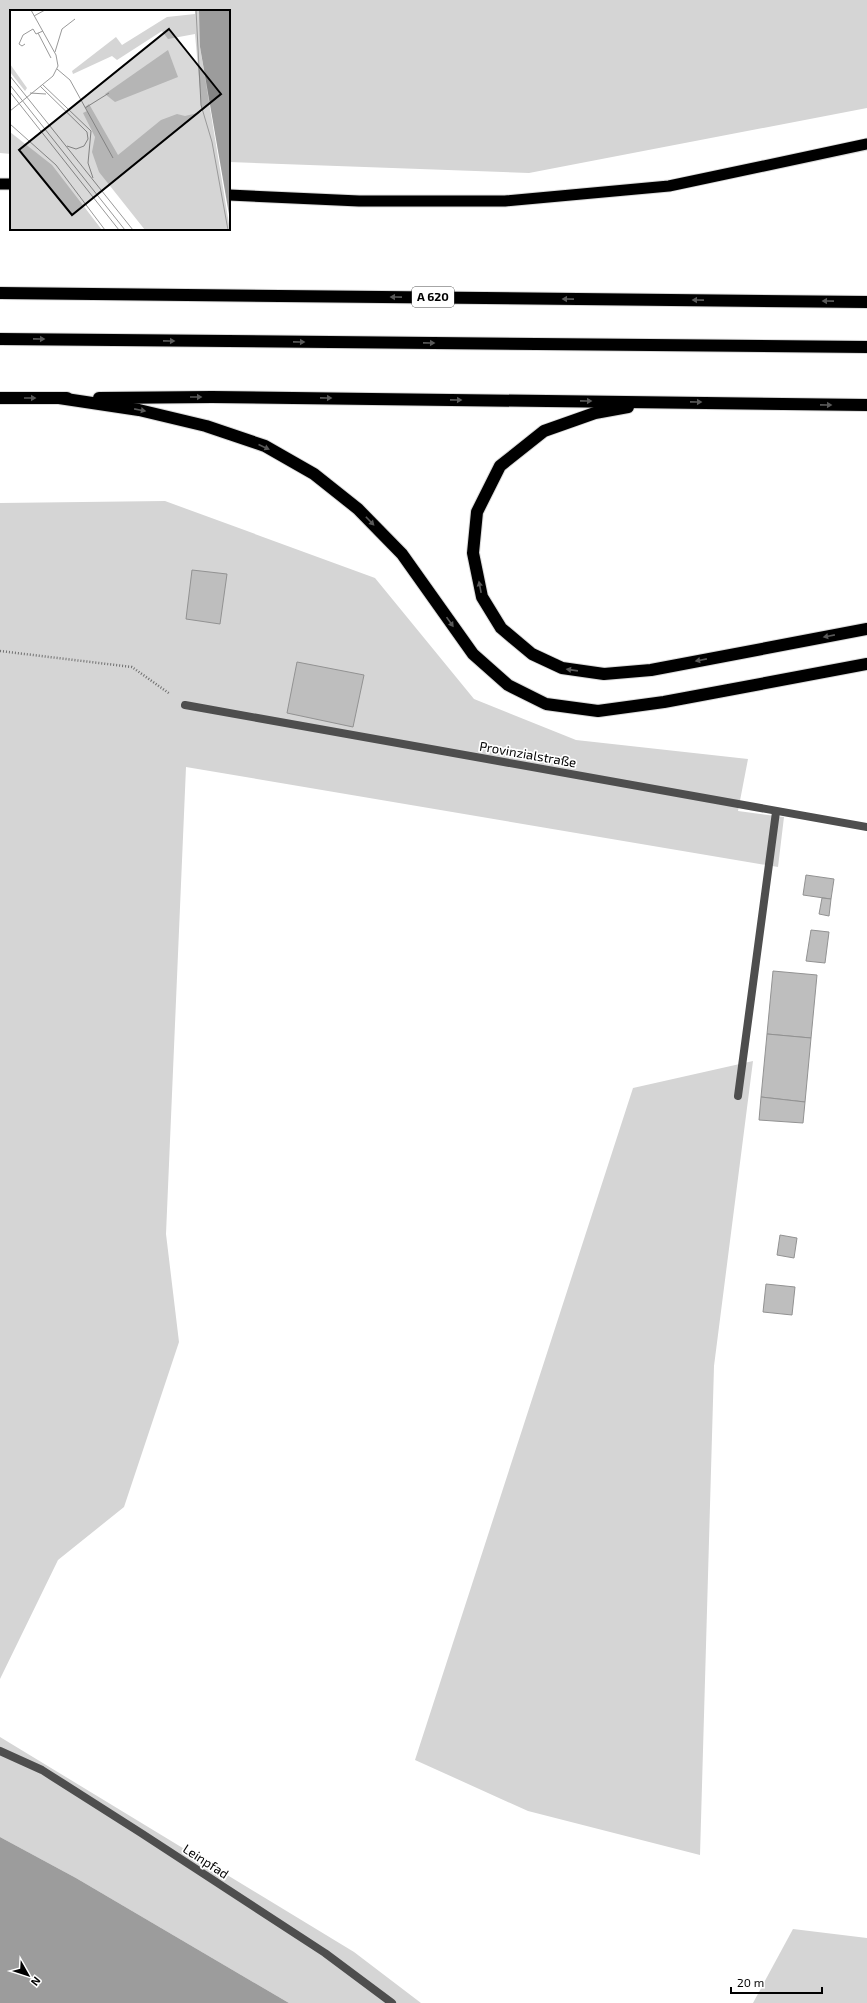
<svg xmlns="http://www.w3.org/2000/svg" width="867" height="2003" font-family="'Exo 2',sans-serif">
	<rect width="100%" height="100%" fill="#fff"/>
	<!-- green -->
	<g fill="#d5d5d5">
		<path d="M0 0H867V108L529 173 229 162V11H11V154L0 153Z"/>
		<path d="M165 501 375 578 474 699 576 740 748 759 738 811 784 817 778 867 186 767 166 1234 179 1342 124 1507 58 1560 0 1679V503Z"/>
		<path d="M753 1061 714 1366 700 1855 528 1811 415 1760 633 1088Z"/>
		<path d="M0 1737 354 1952 421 2003H289L76 1878 0 1837Z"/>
		<path d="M793 1929 867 1938V2003H753Z"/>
	</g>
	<!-- water -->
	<path fill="#9c9c9c" d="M0 1837 76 1878 289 2003H0Z"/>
	<!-- building -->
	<g fill="#bebebe" stroke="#929292">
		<path d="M192 570 227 574 220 624 186 619Z"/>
		<path d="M297 662 364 675 353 727 287 713Z"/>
		<path d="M806 875 834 879 831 899 803 895Z"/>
		<path d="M822 898 831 899 829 916 819 914Z"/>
		<path d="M811 930 829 932 825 963 806 961Z"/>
		<path d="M773 971 817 975 811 1038 767 1034Z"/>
		<path d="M767 1034 811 1038 805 1102 761 1097Z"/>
		<path d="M761 1097 805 1102 803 1123 759 1120Z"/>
		<path d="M780 1235 797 1238 794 1258 777 1255Z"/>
		<path d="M766 1284 795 1287 792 1315 763 1312Z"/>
	</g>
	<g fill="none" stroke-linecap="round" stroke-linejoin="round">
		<!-- trunk casing -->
		<g stroke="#dbdbdb" stroke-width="13">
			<g id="trunk">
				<path d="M0 184H11"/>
				<path d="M229 195 359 201H505L669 186 867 144"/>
			</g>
		</g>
		<!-- motorway casing -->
		<g stroke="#dbdbdb" stroke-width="14">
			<g id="motorway">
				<path d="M0 293 867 302"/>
				<path d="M0 339 867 347"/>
				<path d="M0 398H67"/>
				<path d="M59 398 139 410 206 426 265 446 314 474 358 509 402 554 473 654 508 685 546 704 598 711 664 702 867 664"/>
				<path d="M99 398 212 397 867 405"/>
				<path d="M628 407 595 413 544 431 500 466 477 512 473 553 482 597 501 628 532 654 562 668 604 674 651 670 867 629"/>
			</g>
		</g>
		<!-- path -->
		<path stroke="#707070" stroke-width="2.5" stroke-dasharray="1 2" stroke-linecap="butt" d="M0 651 132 667 170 694"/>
		<!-- service -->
		<g stroke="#4e4e4e" stroke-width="8">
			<path d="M185 705 867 827"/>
			<path d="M738 1096 776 812"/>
			<path d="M0 1751 42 1770 141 1833 325 1953 392 2003"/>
		</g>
		<!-- trunk -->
		<use href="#trunk" stroke="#000" stroke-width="11"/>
		<!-- motorway -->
		<use href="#motorway" stroke="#000" stroke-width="12"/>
	</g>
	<!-- one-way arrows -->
	<defs><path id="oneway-solid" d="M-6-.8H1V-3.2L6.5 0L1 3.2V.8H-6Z"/></defs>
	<g fill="#595959">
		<use href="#oneway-solid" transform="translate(396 297) rotate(-179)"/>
		<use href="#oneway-solid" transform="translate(568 299) rotate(-179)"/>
		<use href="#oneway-solid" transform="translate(698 300) rotate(-179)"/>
		<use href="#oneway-solid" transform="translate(828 301) rotate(-179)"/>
		<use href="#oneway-solid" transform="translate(39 339) rotate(1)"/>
		<use href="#oneway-solid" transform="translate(169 341) rotate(1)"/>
		<use href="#oneway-solid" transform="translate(299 342) rotate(1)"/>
		<use href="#oneway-solid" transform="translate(429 343) rotate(1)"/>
		<use href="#oneway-solid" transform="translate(196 397)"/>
		<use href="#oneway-solid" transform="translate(30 398)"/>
		<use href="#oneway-solid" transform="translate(326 398) rotate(1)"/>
		<use href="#oneway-solid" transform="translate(456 400) rotate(1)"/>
		<use href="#oneway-solid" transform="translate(586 401) rotate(1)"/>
		<use href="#oneway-solid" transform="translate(696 402) rotate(1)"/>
		<use href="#oneway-solid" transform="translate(826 405) rotate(1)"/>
		<use href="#oneway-solid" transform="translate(140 410) rotate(11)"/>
		<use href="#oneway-solid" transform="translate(264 447) rotate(24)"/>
		<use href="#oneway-solid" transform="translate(370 521) rotate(46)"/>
		<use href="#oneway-solid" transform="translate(480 587) rotate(-101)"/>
		<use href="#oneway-solid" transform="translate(450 622) rotate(55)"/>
		<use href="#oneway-solid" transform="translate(829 636) rotate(169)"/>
		<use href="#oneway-solid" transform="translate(701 660) rotate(169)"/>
		<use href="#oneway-solid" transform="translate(572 670) rotate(-172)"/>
	</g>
	<g text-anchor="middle" stroke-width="3.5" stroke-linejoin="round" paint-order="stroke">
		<!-- shield labels -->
		<rect fill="#fff" stroke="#4c4c4c" stroke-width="1" x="412" y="287" width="42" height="20" rx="3"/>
		<g font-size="12" font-weight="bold" fill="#000">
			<text x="433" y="301">A 620</text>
		</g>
		<!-- street labels -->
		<g font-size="13" fill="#000" stroke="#fff">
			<text transform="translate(528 754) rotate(10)" y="5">Provinzialstraße</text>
			<text transform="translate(206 1861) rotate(33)" y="5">Leinpfad</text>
		</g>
	</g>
	<!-- overview -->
	<g transform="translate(10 10)">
		<rect width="220" height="220" fill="#fff"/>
		<path d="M185 0H190V37L220 220H135L89 162 82 142 85 127 73 103 77 101 75 97 79 94 108 145 151 110 167 104 175 106 192 102 185 24 158 29 152 21 107 50 102 46 63 64 62 61 106 27 112 35 157 7 185 4ZM158 40 168 67 105 92 95 84ZM0 54 17 78 15 81 0 62ZM0 122 42 155 92 220H0Z" fill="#d5d5d5"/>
		<path d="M189 0H220V210L190 37Z" fill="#9c9c9c"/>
		<path fill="none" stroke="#999" stroke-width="1" d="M186 0 191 95 202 132 218 220M24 6 35 0M28 23 41 48M15 34 12 36 9 34 13 25 23 19 26 24 33 21M45 42 52 19 65 9M47 59 60 70 103 148M0 66 123 220M32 74 81 121 78 153 83 168M0 75 115 220M30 76 77 122 78 129 74 136 66 139 57 136M0 82 109 220M20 83 36 84M75 98 99 83M0 101 43 66 48 56 46 45 21 0M0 114 46 155 95 220"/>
		<path fill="#000" fill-opacity="0.15" stroke="#000" stroke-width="2" d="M159 19 211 84 62 205 9 140Z"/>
		<rect width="220" height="220" fill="none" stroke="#000" stroke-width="2"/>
	</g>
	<!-- north arrow -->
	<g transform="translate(28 1975) rotate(129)" stroke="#ffffff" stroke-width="3" paint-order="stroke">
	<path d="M0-3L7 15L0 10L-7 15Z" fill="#000000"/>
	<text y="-6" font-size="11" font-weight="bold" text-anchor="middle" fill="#000000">N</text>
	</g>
	<!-- scale -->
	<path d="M731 1987v6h91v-6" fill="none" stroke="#000000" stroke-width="2"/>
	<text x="737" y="1987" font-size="12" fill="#000000" stroke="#ffffff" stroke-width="3" paint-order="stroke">20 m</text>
</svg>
